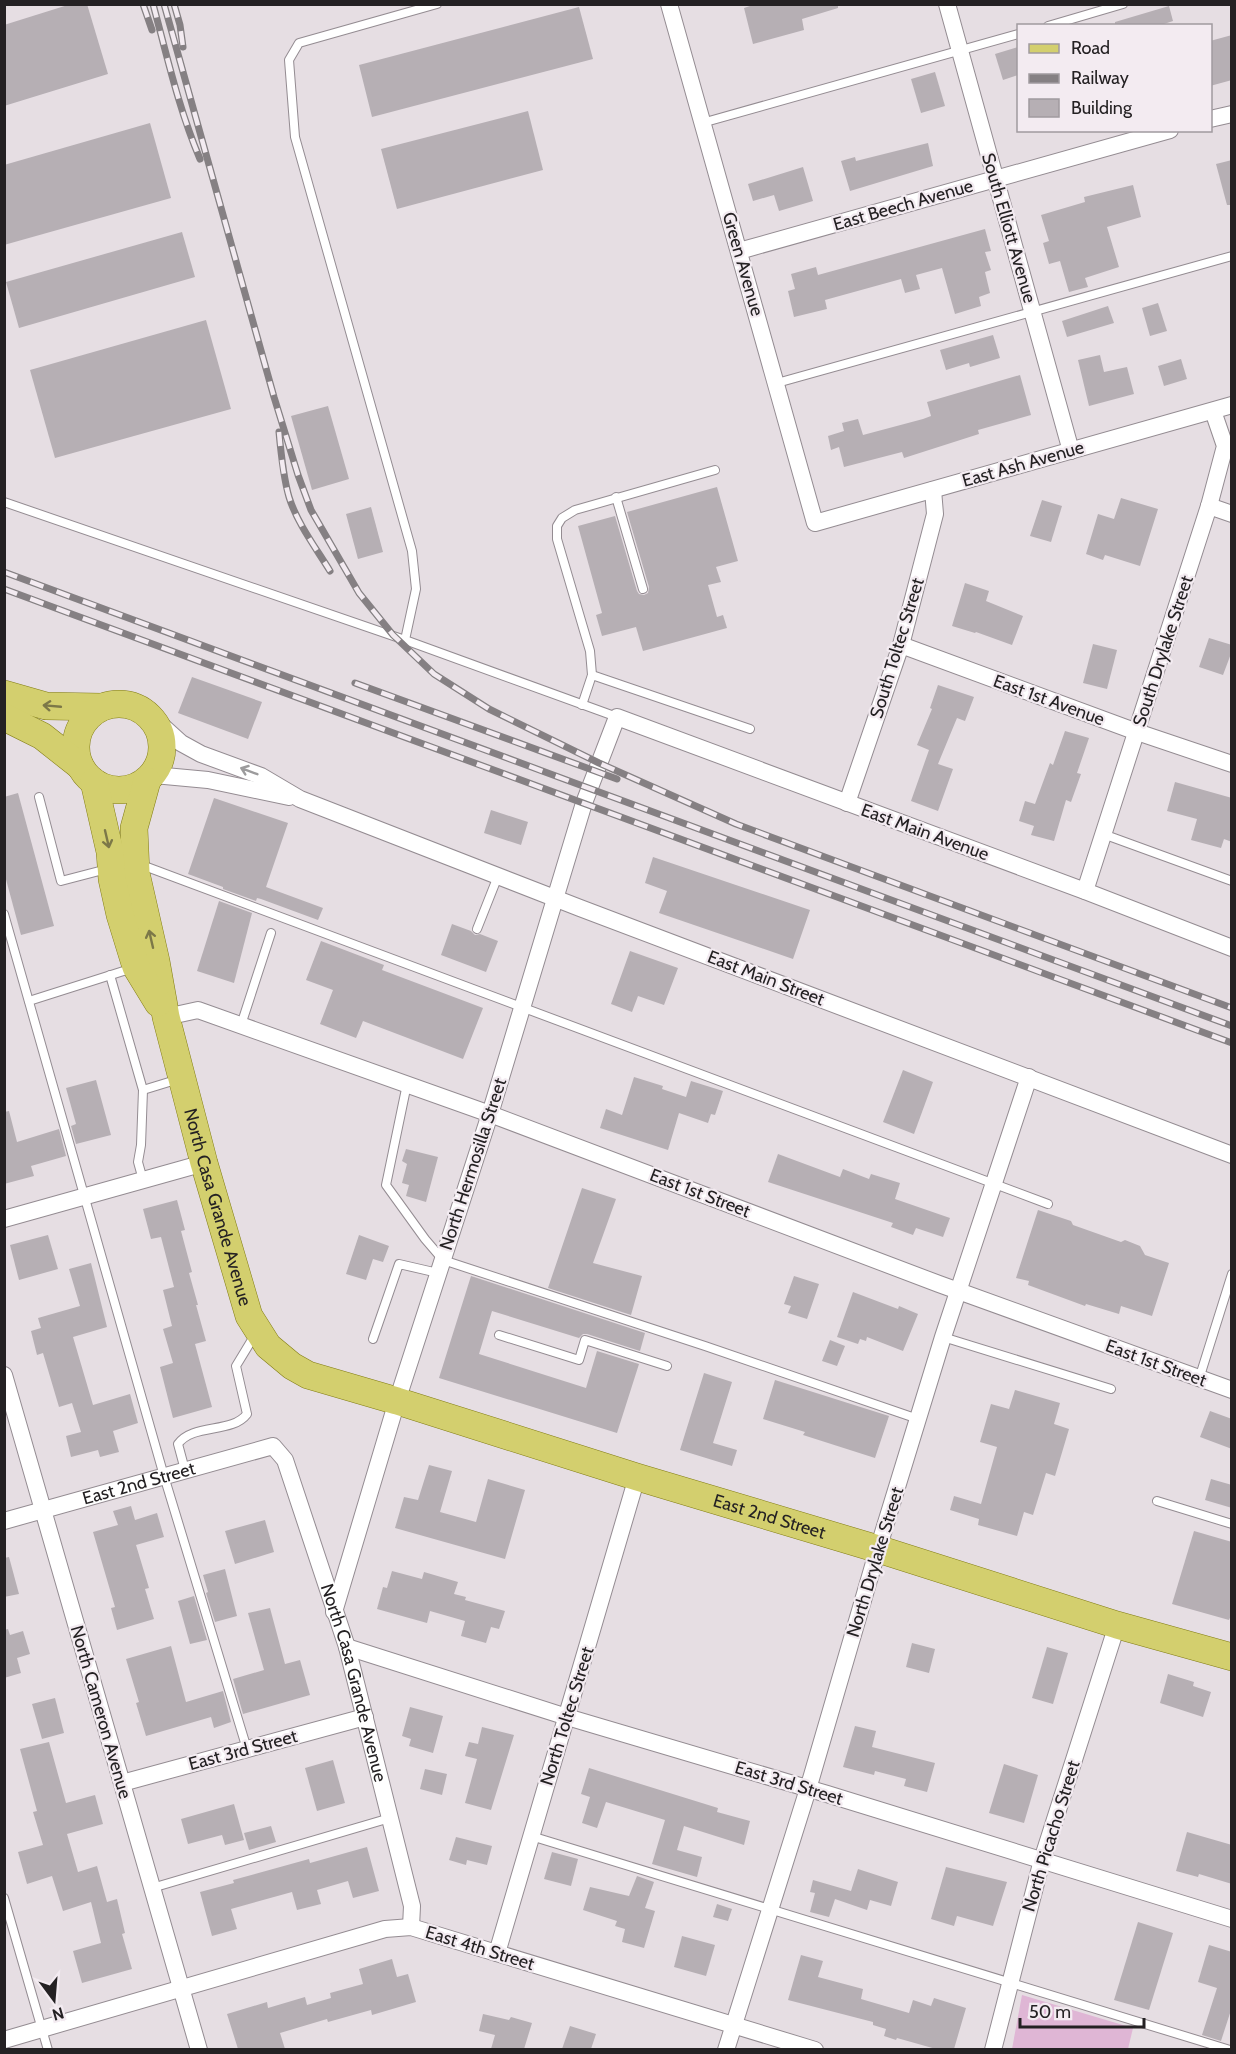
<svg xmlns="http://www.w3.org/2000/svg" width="1236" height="2054" font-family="Cabin,sans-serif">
	<rect width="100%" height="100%" fill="#e6dee3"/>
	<!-- green -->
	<path fill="#dfb6d5" d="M1022 1995 1133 2028 1128 2049H1012Z"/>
	<!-- building -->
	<g fill="#b6afb4">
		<path d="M71 4H87L108 74 4 106V25Z"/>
		<path d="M756 4H838V8L802 19 804 30 753 44 744 8Z"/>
		<path d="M1169 6 1173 21 1158 26H1115V22Z"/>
		<path d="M579 7 593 59 372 117 359 65Z"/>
		<path d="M1232 35V80L1210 86V41Z"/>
		<path d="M1018 47V75L1003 80 995 54Z"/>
		<path d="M935 72 945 106 921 113 911 79Z"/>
		<path d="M528 111 543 170 397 209 381 149Z"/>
		<path d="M150 123 171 198 4 245V165Z"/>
		<path d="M928 143 933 166 850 191 841 161 855 157 856 161Z"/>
		<path d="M1232 160V205H1227L1216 164Z"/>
		<path d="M803 167 813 201 779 211 774 195 753 201 748 184Z"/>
		<path d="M1133 185 1141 217 1107 227 1119 267 1085 278 1088 287 1069 292 1060 261 1049 264 1043 243 1049 241 1041 215 1085 202 1084 197Z"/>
		<path d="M985 229 991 251 985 252 991 270 985 272 990 293 979 297 981 306 955 314 942 268 916 275 920 289 905 293 901 279 825 300 827 309 794 317 788 291 795 289 791 274 816 267 818 275Z"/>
		<path d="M182 232 195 277 19 328 6 282Z"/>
		<path d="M1158 303 1167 331 1150 336 1142 308Z"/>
		<path d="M1108 306 1114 323 1067 337 1062 321Z"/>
		<path d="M206 320 231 409 55 458 30 370Z"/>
		<path d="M993 335 1000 358 970 367 969 363 946 370 940 350Z"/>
		<path d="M1100 355 1104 372 1127 367 1134 394 1089 406 1078 360Z"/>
		<path d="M1181 359 1187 379 1164 386 1158 366Z"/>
		<path d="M1020 375 1031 415 978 430 979 434 904 458 902 452 844 467 839 447 831 450 828 436 844 431 842 423 858 419 863 435 923 419 931 416 927 402Z"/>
		<path d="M328 406 349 479 312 490 291 416Z"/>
		<path d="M717 487 738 561 716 567 721 582 708 585 717 617 723 615 727 628 643 651 636 627 602 636 596 615 602 613 578 526 615 516 637 591 639 594 644 595 648 593 649 587 627 512Z"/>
		<path d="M1121 498 1158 509 1140 566 1105 555 1103 560 1086 554 1098 514 1114 519Z"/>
		<path d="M1042 500 1062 506 1051 542 1030 536Z"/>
		<path d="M371 507 383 552 358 559 346 514Z"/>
		<path d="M965 583 989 591 986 601 1023 616 1012 645 976 632 975 633 952 626Z"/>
		<path d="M1209 638 1232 645V651L1223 675 1199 667Z"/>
		<path d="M1093 644 1117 650 1107 689 1083 683Z"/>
		<path d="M192 677 262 702 248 739 178 713Z"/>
		<path d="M938 685 974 697 965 721 957 718 938 764 953 769 938 811 911 801 929 750 917 745 932 709 930 708Z"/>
		<path d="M1065 731 1089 738 1077 773 1081 774 1071 802 1066 800 1054 841 1031 835 1034 826 1019 821 1025 801 1035 804 1050 763 1053 765Z"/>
		<path d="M1175 782 1232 798V842L1224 839 1221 848 1191 840 1197 819 1167 811Z"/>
		<path d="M18 793 54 926 21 935 4 872V797Z"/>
		<path d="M214 798 288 823 266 887 323 908 318 920 261 899 257 898 256 901 223 889V887L188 874Z"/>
		<path d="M491 810 528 822 521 845 484 833Z"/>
		<path d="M653 857 810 910 793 959 659 913 667 891 645 883Z"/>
		<path d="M219 901 252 913 234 983 197 971Z"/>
		<path d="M452 924 471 931 475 935 480 934 498 941 486 972 441 955Z"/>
		<path d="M321 941 384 965 382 970 483 1008 463 1059 363 1021 356 1038 320 1024 333 990 306 980Z"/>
		<path d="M630 951 678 968 664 1005 638 996 632 1012 611 1004Z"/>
		<path d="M903 1070 933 1082 914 1134 883 1122Z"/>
		<path d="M634 1077 663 1086 662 1089 686 1097 691 1081 723 1091 715 1115 711 1114 708 1123 679 1113 668 1150 600 1128 606 1109 622 1115Z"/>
		<path d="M96 1080 111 1135 76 1144 71 1126 76 1124 66 1088Z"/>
		<path d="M9 1111 17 1142 59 1129 66 1156 31 1166 34 1176 4 1184V1112Z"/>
		<path d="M406 1149 438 1157 426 1202 406 1196 409 1185 402 1183 407 1164 402 1161Z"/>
		<path d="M778 1154 840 1177 843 1169 869 1179 871 1174 900 1183 895 1199 950 1218 943 1237 916 1228 913 1235 891 1227 893 1223 768 1182Z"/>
		<path d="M582 1188 616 1199 593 1263 642 1276 631 1315 548 1288Z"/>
		<path d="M177 1200 185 1230 181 1231 192 1272 189 1273 198 1305H196L206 1341 195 1344 212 1407 173 1418 160 1367 173 1363 163 1329 172 1326 163 1290 174 1287 161 1237 151 1239 143 1209Z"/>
		<path d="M1038 1210 1071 1221 1073 1225 1121 1242 1125 1240 1140 1246 1145 1255 1169 1263 1152 1316 1121 1306 1119 1314 1086 1304 1085 1306 1028 1285 1029 1281 1016 1278Z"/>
		<path d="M48 1235 58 1269 19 1280 10 1245Z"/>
		<path d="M359 1235 389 1246 383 1262 373 1259 366 1280 346 1274Z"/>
		<path d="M91 1263 107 1327 73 1337 93 1405 130 1394 138 1423 113 1431 119 1452 100 1457 98 1450 71 1457 66 1436 81 1432 72 1403 59 1407 43 1353 37 1355 31 1331 41 1328 38 1318 80 1306 69 1269Z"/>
		<path d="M471 1276 645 1333 640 1351 587 1334H583L579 1338 492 1311 479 1354 586 1388 597 1351 639 1364 617 1433 439 1378Z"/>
		<path d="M794 1276 819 1284 807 1319 788 1313 791 1306 784 1304Z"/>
		<path d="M853 1292 898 1309 899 1306 918 1314 903 1351 867 1337 866 1341 860 1339 858 1344 837 1337Z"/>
		<path d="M830 1340 845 1346 837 1366 822 1361Z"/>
		<path d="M704 1373 732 1382 713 1443 737 1450 732 1466 680 1450Z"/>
		<path d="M775 1380 889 1416 875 1458 803 1435 805 1432 763 1419Z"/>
		<path d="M1015 1390 1060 1403 1054 1424 1069 1429 1055 1476 1046 1473 1033 1515 1024 1512 1017 1536 978 1525 979 1519 950 1510 954 1496 981 1504 997 1447 980 1442 991 1404 1009 1409Z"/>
		<path d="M1210 1411 1232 1419V1449L1200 1437Z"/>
		<path d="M429 1465 452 1471 440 1512 476 1522 488 1479 525 1490 505 1559 395 1528 404 1497 418 1500Z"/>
		<path d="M1211 1479 1232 1485V1508L1205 1500Z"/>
		<path d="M131 1506 135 1520 157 1513 164 1537 136 1545 149 1588 145 1589 154 1619 117 1630 111 1608 115 1607 93 1532 118 1525 113 1511Z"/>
		<path d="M265 1520 274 1552 235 1564 225 1531Z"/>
		<path d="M1194 1531 1232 1542V1613L1229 1620 1172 1604Z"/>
		<path d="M9 1557 19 1594 4 1597V1558Z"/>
		<path d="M225 1569 237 1616 215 1622 206 1593 208 1592 203 1575Z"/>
		<path d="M392 1571 422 1579 424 1572 458 1582 454 1594 466 1597 465 1600 505 1611 499 1629 491 1627 486 1643 461 1636 465 1621 430 1611 427 1623 377 1609 383 1587 387 1588Z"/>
		<path d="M194 1596 207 1640 190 1644 178 1601Z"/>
		<path d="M270 1608 285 1664 300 1660 310 1695 243 1714 233 1679 264 1670 248 1613Z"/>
		<path d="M8 1629 10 1635 23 1631 30 1654 17 1658 21 1673 4 1678V1630Z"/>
		<path d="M912 1643 935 1649 929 1673 906 1667Z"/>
		<path d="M171 1646 186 1702 223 1691 231 1722 214 1728 211 1717 146 1736 136 1703 139 1702 126 1659Z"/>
		<path d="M1047 1647 1068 1653 1053 1704 1032 1698Z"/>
		<path d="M1168 1674 1194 1682 1193 1686 1211 1692 1203 1717 1160 1703Z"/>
		<path d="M55 1698 64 1733 42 1739 32 1704Z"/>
		<path d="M410 1707 443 1716 433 1753 409 1746 411 1739 402 1736Z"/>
		<path d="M855 1726 876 1731 872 1747 935 1763 927 1792 904 1786 906 1779 875 1771 874 1775 843 1767Z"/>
		<path d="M482 1727 514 1735 491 1810 465 1803 477 1759 465 1756 469 1742 478 1744Z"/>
		<path d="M49 1742 66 1803 95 1795 103 1824 67 1834 78 1872 97 1866 107 1902 117 1899 125 1933 122 1934 132 1969 82 1983 73 1951 101 1943 91 1902 63 1911 52 1876 27 1884 18 1852 43 1845 33 1812 37 1811 20 1749Z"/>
		<path d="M333 1760 345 1803 317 1811 305 1768Z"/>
		<path d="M1004 1764 1038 1775 1024 1823 989 1813Z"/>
		<path d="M589 1768 718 1808 717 1812 750 1821 744 1845 684 1826 677 1850 702 1857 697 1877 652 1864 665 1820 606 1802 597 1828 582 1823 590 1797 581 1794Z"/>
		<path d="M425 1769 447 1774 442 1795 420 1789Z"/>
		<path d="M234 1804 244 1840 225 1845 222 1835 188 1844 181 1819Z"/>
		<path d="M271 1826 276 1842 249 1850 244 1833Z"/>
		<path d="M1187 1832 1232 1845V1884L1199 1874 1198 1877 1176 1871Z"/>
		<path d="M456 1837 492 1846 487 1865 467 1860 466 1865 449 1860Z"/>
		<path d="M367 1847 379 1891 353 1898 348 1881 317 1890 321 1904 297 1910 292 1892 231 1909 237 1929 212 1936 200 1892 234 1883 233 1880 309 1859 310 1863Z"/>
		<path d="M552 1852 578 1859 571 1886 544 1879Z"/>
		<path d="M946 1867 1007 1882 993 1926 957 1916 954 1926 931 1919Z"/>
		<path d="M858 1869 898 1882 891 1906 870 1900 867 1910 835 1899 829 1917 810 1912 815 1893 810 1892 813 1880 851 1891Z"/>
		<path d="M637 1876 654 1882 645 1908 655 1911 644 1948 622 1942 625 1929 615 1926 617 1921 583 1910 590 1887 629 1896Z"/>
		<path d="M717 1904 732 1909 728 1921 713 1917Z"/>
		<path d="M1138 1922 1173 1933 1149 2010 1114 2000Z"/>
		<path d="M682 1936 715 1945 706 1976 674 1967Z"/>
		<path d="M1209 1945 1232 1952V2007L1221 2041 1202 2035 1217 1988 1198 1982Z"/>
		<path d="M801 1955 823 1961 818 1977 863 1989 861 1999 909 2013 913 2000 931 2006 934 1998 966 2008 954 2049H936L897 2038 896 2040 884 2036 886 2029 873 2025V2022L788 2000Z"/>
		<path d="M392 1959 397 1977 408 1974 416 2002 372 2015 371 2010 328 2022 327 2019 280 2033 285 2049H238L227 2014 267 2002 268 2008 305 1997 307 2005 331 1998 330 1993 363 1984 359 1969Z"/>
		<path d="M483 2014 509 2020 511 2017 532 2023 524 2049H491L495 2035 479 2031Z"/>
		<path d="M570 2026 596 2034 591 2049H562Z"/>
	</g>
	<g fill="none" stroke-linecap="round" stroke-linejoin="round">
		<!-- lane casing -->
		<g stroke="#948c92" stroke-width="10">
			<g id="lane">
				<path d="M437 4 299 43 289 60 295 137 412 551 416 589 405 640 617 717"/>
				<path d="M1048 26 1123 4"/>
				<path d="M702 123 1018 34"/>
				<path d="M777 383 1232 256"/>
				<path d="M616 497 643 589"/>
				<path d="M4 502 405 640"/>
				<path d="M592 675 750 729"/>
				<path d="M582 705 592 675 590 651 557 539V526L562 518 575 510 715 470"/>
				<path d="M39 797 61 881 107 869"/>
				<path d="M1103 834 1232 881"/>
				<path d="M139 864 1048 1204"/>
				<path d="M4 914 164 1476 247 1749"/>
				<path d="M477 929 498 876"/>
				<path d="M110 975 143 1090"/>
				<path d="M29 1001 133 968"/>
				<path d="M241 1025 271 933"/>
				<path d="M407 1084 386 1185 425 1239 443 1260 705 1346 918 1419"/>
				<path d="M143 1180 138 1162 141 1145 143 1090 179 1079"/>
				<path d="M499 1335 579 1360 585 1340 667 1366"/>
				<path d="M943 1337 1111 1389"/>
				<path d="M373 1339 399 1264 438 1273"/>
				<path d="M1199 1379 1232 1274"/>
				<path d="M185 1470 178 1444C193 1423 232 1434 247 1414L236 1366 256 1333"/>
				<path d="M1157 1501 1232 1524"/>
				<path d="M531 1836 1230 2050"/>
				<path d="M152 1888 390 1818"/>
				<path d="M4 1898 48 2050"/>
			</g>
		</g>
		<!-- street casing -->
		<g stroke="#948c92" stroke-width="18">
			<g id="street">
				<path d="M669 4 815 523 1232 405"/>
				<path d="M947 4 1071 451"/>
				<path d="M1210 119 1232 114"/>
				<path d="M739 251 1170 130"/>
				<path d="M1209 506 1232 514"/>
				<path d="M901 645 1137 732 1232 764"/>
				<path d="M149 714 181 743 201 754 261 776 300 799 580 908 1232 1155"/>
				<path d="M154 775 208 780 289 797"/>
				<path d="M847 803 901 645 935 514 933 490"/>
				<path d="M1085 891 1209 506 1225 446 1213 411"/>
				<path d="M166 1017 198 1010 490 1114 939 1284 1232 1390"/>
				<path d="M4 1219 204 1163"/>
				<path d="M4 1375 199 2050"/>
				<path id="s1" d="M4 1521 273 1446 285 1460 347 1647 412 1906 411 1927"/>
				<path d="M334 1612 397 1401 490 1114 584 803 617 717 1085 891 1232 948"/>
				<path d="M347 1647 567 1717 827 1794 1232 1919"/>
				<path d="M122 1783 365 1717"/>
				<path d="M497 1953 637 1477"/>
				<path d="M4 2040 385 1929 411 1927 815 2050"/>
				<path d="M726 2050 808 1789 878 1549 943 1337 1029 1077"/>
				<path d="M993 2050 1042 1860 1117 1625"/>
			</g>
		</g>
		<!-- primary casing -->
		<g stroke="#827d15" stroke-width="28">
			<g id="primary">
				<path d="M4 694 46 706 102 707"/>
				<circle cx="119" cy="747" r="43"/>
				<path d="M4 717 42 736 80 766"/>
				<path id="s2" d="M147 781 134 828 136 873 156 961 166 1017 204 1163 249 1316 268 1346 292 1366 308 1375 397 1401 637 1477 878 1549 1117 1625 1232 1657"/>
				<path d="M94 782 110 852 112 879 120 915 136 967 158 1003"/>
			</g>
		</g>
		<!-- lane -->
		<use href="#lane" stroke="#fff" stroke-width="8"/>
		<!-- street -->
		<use href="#street" stroke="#fff" stroke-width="16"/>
		<!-- primary -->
		<use href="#primary" stroke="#d3cf6e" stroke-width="27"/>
		<!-- rail casing -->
		<g stroke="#858083" stroke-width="7">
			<g id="rail">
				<path d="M143 4 152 30"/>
				<path d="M153 4C167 56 179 110 200 159"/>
				<path d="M164 4 274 397 298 475 311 510 359 593 393 635 434 674 489 709 599 763 736 824 1232 1008"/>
				<path d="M174 4 180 25 183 47"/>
				<path d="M279 432C281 454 283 476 289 497 297 523 316 548 330 571"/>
				<path d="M4 572 1232 1026"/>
				<path d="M4 589 1232 1043"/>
				<path d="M355 683 617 779"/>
			</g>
		</g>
		<!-- rail -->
		<use href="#rail" stroke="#f3ebf1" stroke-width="4.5" stroke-dasharray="14" stroke-linecap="butt"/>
	</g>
	<!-- one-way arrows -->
	<defs><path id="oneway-shaft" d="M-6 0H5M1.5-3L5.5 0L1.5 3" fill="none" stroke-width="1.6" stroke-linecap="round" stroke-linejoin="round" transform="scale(1.5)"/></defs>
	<g stroke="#7c7848">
		<use href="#oneway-shaft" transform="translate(52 706) rotate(-175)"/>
		<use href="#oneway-shaft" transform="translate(107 839) rotate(77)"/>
		<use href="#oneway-shaft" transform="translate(151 939) rotate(-103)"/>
	</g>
	<use stroke="#9c9b9c" href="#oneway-shaft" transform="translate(249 771) rotate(-159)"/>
	<g text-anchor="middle" stroke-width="4.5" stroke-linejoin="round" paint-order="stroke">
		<!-- street labels -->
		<g font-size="18" fill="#242123" stroke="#f3ebf1">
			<text transform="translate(903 205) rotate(-16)" y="6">East Beech Avenue</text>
			<text transform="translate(1009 228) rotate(74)" y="6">South Elliott Avenue</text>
			<text transform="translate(743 264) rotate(74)" y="6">Green Avenue</text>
			<text transform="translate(1023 464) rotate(-16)" y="6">East Ash Avenue</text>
			<text transform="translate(897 648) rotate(-73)" y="6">South Toltec Street</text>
			<text transform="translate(1163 651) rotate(-72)" y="6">South Drylake Street</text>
			<text transform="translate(1049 700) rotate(20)" y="6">East 1st Avenue</text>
			<text transform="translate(925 832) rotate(20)" y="6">East Main Avenue</text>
			<text transform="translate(766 978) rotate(21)" y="6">East Main Street</text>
			<text transform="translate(473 1164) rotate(-72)" y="6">North Hermosilla Street</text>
			<text transform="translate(700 1193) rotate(21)" y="6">East 1st Street</text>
			<text dy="6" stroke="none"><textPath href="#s2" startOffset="438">North Casa Grande Avenue</textPath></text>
			<text transform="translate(1156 1363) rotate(20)" y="6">East 1st Street</text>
			<text dy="6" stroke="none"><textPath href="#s1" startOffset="140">East 2nd Street</textPath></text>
			<text dy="6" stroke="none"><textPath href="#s2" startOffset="1119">East 2nd Street</textPath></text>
			<text transform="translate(875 1562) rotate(-73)" y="6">North Drylake Street</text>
			<text dy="6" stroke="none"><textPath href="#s1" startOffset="531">North Casa Grande Avenue</textPath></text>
			<text transform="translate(101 1712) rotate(74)" y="6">North Cameron Avenue</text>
			<text transform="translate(567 1716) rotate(-73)" y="6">North Toltec Street</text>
			<text transform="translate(243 1750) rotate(-15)" y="6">East 3rd Street</text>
			<text transform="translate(789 1783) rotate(17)" y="6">East 3rd Street</text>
			<text transform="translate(1051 1836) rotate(-73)" y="6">North Picacho Street</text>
			<text transform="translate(480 1948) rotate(17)" y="6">East 4th Street</text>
		</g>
	</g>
	<!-- border -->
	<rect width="1236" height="2054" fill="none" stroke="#242123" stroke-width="12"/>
	<!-- legend -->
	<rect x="1017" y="24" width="195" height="108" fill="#f3ebf1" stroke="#a09a9f" stroke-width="1.5"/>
	<rect x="1029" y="44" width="30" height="9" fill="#d3cf6e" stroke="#a09a9f" stroke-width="1.5"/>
	<text x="1071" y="54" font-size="18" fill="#242123">Road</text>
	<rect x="1029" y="74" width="30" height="9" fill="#858083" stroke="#a09a9f" stroke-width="1.5"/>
	<text x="1071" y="84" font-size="18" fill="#242123">Railway</text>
	<rect x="1029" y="99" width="30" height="18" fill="#b6afb4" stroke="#a09a9f" stroke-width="1.5"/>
	<text x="1071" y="114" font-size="18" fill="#242123">Building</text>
	<!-- north arrow -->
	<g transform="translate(54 2000) rotate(164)" stroke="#f3ebf1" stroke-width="4.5" paint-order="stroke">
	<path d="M0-4.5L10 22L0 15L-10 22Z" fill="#242123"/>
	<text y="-9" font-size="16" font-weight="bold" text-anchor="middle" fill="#242123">N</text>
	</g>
	<!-- scale -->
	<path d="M1020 2018v9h124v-9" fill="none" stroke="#242123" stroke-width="3"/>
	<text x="1029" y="2018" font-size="18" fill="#242123" stroke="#f3ebf1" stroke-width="4.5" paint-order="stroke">50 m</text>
</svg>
